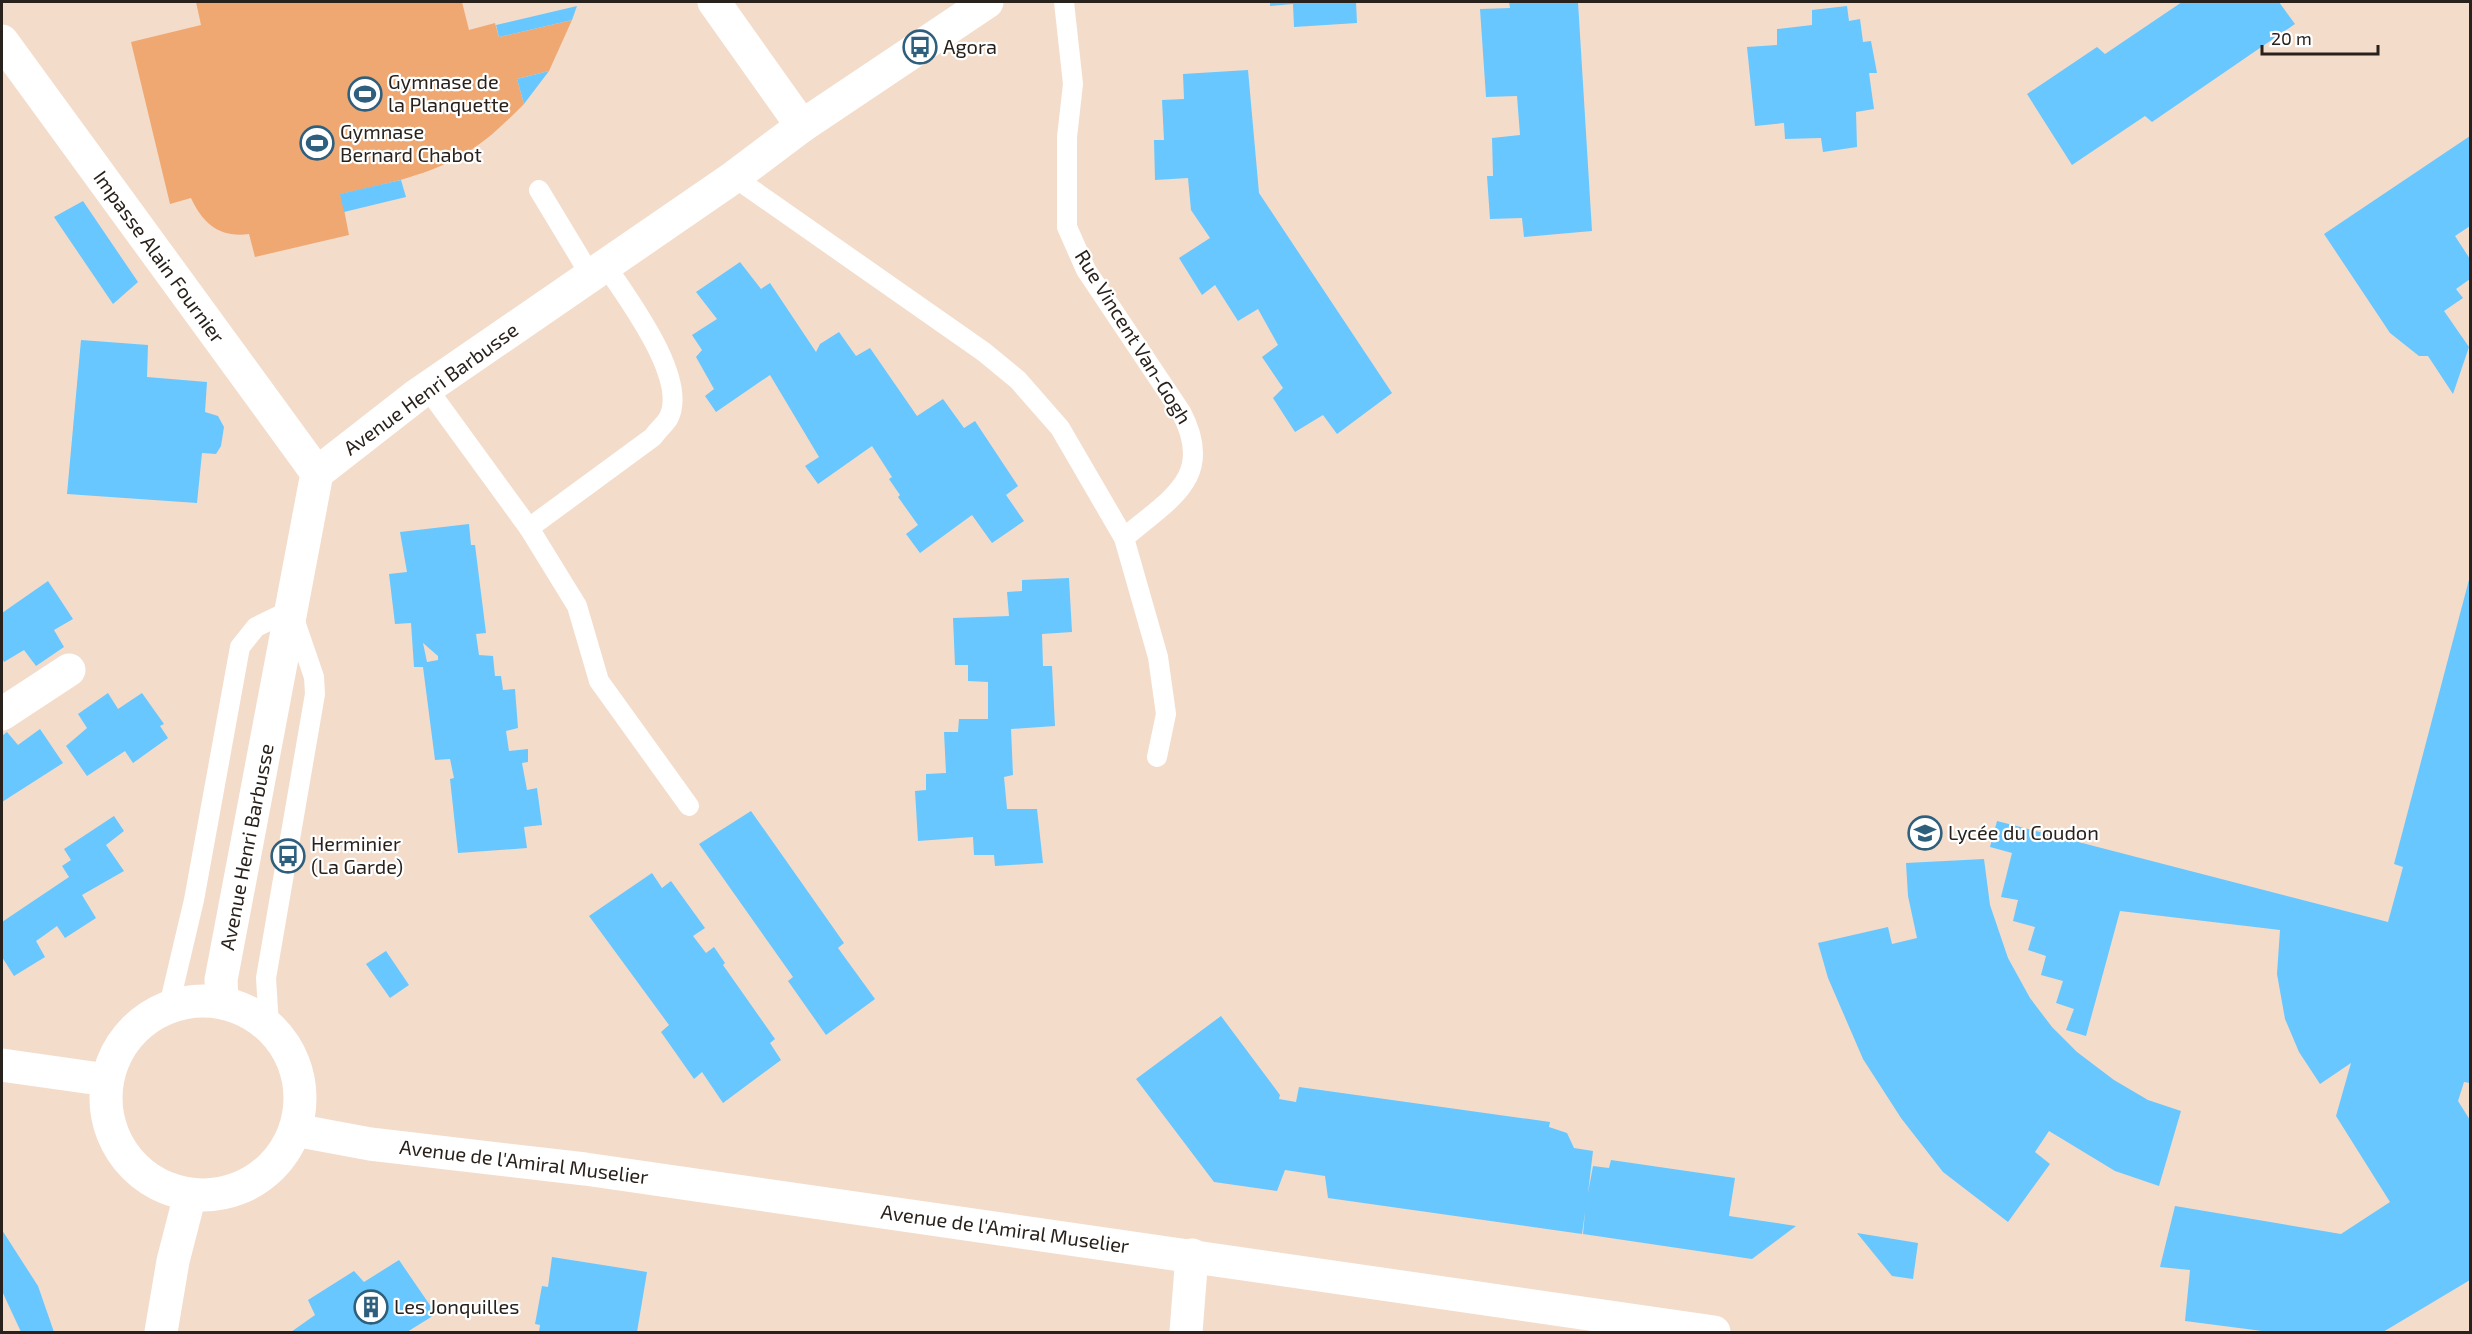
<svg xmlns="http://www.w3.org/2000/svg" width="2472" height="1334" font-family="'Exo 2',sans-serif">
	<rect width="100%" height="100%" fill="#f4dccb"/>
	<!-- green -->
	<path fill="#f0a872" d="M196 2H462L469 30 495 23 499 37 572 20 549 71 517 79 524 104C504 124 484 144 459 157 423 177 380 185 341 194L349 235 255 257 249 234C220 238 203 224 191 198L170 204 131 42 201 25Z"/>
	<!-- building -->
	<g fill="#68c7fe" fill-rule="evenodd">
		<path d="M1270 2H1356L1357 23 1294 27 1293 4 1270 6Z"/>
		<path d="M1509 2H1578L1592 231 1524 237 1522 218 1490 219 1487 176H1493L1492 138 1520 135 1517 96 1486 97 1480 9 1510 8Z"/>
		<path d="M2182 2H2279L2295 24 2152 122 2145 116 2072 165 2027 94 2097 47 2105 54Z"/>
		<path d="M577 6 572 20 499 37 496 25Z"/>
		<path d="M1847 6 1849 21 1860 19 1863 42 1871 41 1877 73H1869L1874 109 1856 112 1857 147 1823 152 1821 138 1785 139 1784 123 1755 126 1747 47 1777 45V29L1812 25V10Z"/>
		<path d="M1248 70 1259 193 1392 393 1337 434 1323 415 1295 432 1273 398 1283 388 1262 357 1278 345 1258 309 1238 321 1215 285 1202 295 1179 258 1210 238 1191 210 1188 178 1155 180 1154 140H1164L1162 100 1184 99 1183 74Z"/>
		<path d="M549 71 524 104 517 79Z"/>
		<path d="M2470 136V226L2455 236 2470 259V279L2456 289 2463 298 2444 311 2469 347 2453 394 2428 356H2419L2390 333 2324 234Z"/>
		<path d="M401 180 406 197 344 212 340 194Z"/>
		<path d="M83 201 138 282 113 304 54 217Z"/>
		<path d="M740 262 761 289 770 283 816 352 820 344 839 332 856 356 870 348 917 416 943 399 964 428 975 421 1018 486 1006 495 1024 521 992 543 972 515 920 553 906 534 918 525 898 497 900 495 889 479 892 477 872 446 818 484 805 466 819 457 770 375 716 412 705 396 714 389 696 357 702 350 692 335 717 319 696 292Z"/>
		<path d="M81 340 148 345 147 377 207 382 205 412 218 416 224 427 221 446 216 454 202 453 197 503 67 494Z"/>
		<path d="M469 524 471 545H475L486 633 476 634 479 655 493 656 495 676H501L503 690 515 689 518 728 506 731 509 751 528 749V762L522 763 527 790 537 788 542 825 524 827 527 848 458 853 450 779 454 778 450 759 435 760 423 667H414L411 623 395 624 389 574 407 572 400 532ZM423 643 438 656V660L427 662Z"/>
		<path d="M2470 576V1083L2464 1082 2458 1101 2470 1120V1280L2383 1332H2270L2185 1321 2190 1270 2160 1267 2175 1206 2341 1234 2390 1202 2336 1116 2351 1063 2320 1084 2299 1052 2285 1019 2277 974 2280 930 2120 911 2086 1036 2066 1030 2074 1009 2056 1003 2063 981 2041 975 2046 956 2028 950 2035 927 2013 921 2018 900 2001 897 2012 853 1990 847 1997 821 2388 922 2403 867 2394 864Z"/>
		<path d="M1069 578 1072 632 1042 634 1043 666H1052L1055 726 1011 729 1013 775 1004 777 1007 809H1037L1043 863 995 866 994 855H974L973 837 918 841 915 791 926 790V774L946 773 944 732H958L959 719H988V682L968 681V665H955L953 618 1009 616 1007 592 1022 591V580Z"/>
		<path d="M48 581 73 619 54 630 64 647 36 666 24 650 4 662 2 658V613Z"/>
		<path d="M108 693 118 709 142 693 164 724 160 726 168 738 133 763 125 751 87 776 66 746 87 728 78 714Z"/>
		<path d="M40 729 63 763 2 802V736L7 732 18 745Z"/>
		<path d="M751 811 844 943 838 948 875 999 826 1035 788 981 793 977 699 844Z"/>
		<path d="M114 816 124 831 106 845 124 871 82 895 96 918 65 938 57 926 46 934 36 941 45 957 14 976 2 957V922L69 877 62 866 71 860 64 849Z"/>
		<path d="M1984 859 1990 905 2008 958 2030 998 2052 1027 2077 1052 2114 1080 2148 1100 2181 1111 2159 1186 2115 1171 2049 1131 2035 1152 2050 1164 2008 1222 1943 1172 1901 1118 1863 1059 1828 978 1818 943 1888 927 1892 944 1917 938 1908 896 1906 863Z"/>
		<path d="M652 873 662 888 671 881 705 928 693 936 706 953 714 947 725 963 723 965 775 1039 770 1043 781 1060 723 1103 702 1072 694 1079 661 1032 669 1025 589 916Z"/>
		<path d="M386 951 409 985 390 998 366 964Z"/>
		<path d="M1221 1016 1280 1095 1279 1099 1296 1102 1299 1087 1550 1122 1549 1127 1567 1133 1574 1148 1593 1151 1588 1193 1593 1166 1609 1168 1611 1160 1735 1178 1729 1216 1796 1226 1752 1259 1583 1234 1585 1212 1582 1234 1328 1198 1325 1176 1285 1170 1277 1191 1214 1182 1136 1079Z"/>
		<path d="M2 1230 38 1286 54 1332H21L2 1291Z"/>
		<path d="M1857 1233 1918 1243 1913 1279 1892 1276Z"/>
		<path d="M552 1257 647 1272 637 1332H539L540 1325 535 1324 542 1286 548 1287Z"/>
		<path d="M399 1260 436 1314 407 1332H291L315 1315 308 1300 354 1271 364 1282Z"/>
	</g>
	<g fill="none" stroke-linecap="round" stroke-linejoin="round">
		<!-- service -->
		<g stroke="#fff" stroke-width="20">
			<path d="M1064 2 1073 84 1067 137V227L1086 270 1181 412C1216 478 1169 499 1124 538"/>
			<path d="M734 177 984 352 1018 380 1060 428 1124 538 1158 657 1166 714 1157 757"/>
			<path d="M539 190 591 276"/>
			<path d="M427 388 529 528 577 606 599 681 689 806"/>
			<path d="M529 528 653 437C657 431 664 425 668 419 690 380 627 298 606 266"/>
			<path d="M169 1006 194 900 240 647 256 627 291 610 314 677 315 694 266 978 269 1026"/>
		</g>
		<!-- minor -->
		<g stroke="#fff" stroke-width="33">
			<path d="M714 2 802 126"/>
			<path d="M2 41 317 473"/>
			<path d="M2 714 69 670"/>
			<circle cx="203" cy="1098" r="97"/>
			<path d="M222 1002 221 980 317 473 417 395 734 177 802 126 987 2"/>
			<path d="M2 1065 107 1080"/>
			<path d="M295 1130 370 1144 585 1169 1714 1332"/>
			<path d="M161 1332 173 1261 190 1195"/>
			<path d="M1186 1332 1192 1255"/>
		</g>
	</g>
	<!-- icons -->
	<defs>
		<g id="bus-ring" transform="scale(1.725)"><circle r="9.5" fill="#fff" stroke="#2e607e" stroke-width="1.5"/><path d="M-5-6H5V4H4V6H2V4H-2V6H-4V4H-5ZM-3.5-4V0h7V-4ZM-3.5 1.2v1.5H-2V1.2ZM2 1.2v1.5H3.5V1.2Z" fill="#2e607e"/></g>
		<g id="stadium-ring" transform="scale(1.725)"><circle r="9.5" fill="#fff" stroke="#2e607e" stroke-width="1.5"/><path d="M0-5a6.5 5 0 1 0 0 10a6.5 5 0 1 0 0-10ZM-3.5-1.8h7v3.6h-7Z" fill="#2e607e"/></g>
		<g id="school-ring" transform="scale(1.725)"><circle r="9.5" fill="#fff" stroke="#2e607e" stroke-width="1.5"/><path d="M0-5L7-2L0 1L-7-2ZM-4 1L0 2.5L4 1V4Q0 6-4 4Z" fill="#2e607e"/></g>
		<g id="building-ring" transform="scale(1.725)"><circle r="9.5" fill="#fff" stroke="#2e607e" stroke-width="1.5"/><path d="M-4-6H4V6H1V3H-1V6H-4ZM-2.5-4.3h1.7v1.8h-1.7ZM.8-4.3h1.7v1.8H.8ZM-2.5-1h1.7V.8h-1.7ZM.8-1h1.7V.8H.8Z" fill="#2e607e"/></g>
	</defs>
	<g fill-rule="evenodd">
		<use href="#bus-ring" x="920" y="47"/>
		<use href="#stadium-ring" x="365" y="94"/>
		<use href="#stadium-ring" x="317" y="143"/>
		<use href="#school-ring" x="1925" y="833"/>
		<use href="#bus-ring" x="288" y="856"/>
		<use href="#building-ring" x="371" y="1307"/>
	</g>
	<g text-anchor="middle" stroke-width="4.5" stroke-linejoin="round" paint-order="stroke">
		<!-- poi labels -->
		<g font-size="20" fill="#29211b" stroke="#fff" text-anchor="start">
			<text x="943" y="54">Agora</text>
			<text x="388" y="89">Gymnase de<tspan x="388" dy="23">la Planquette</tspan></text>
			<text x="340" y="139">Gymnase<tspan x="340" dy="23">Bernard Chabot</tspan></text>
			<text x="1948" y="840">Lycée du Coudon</text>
			<text x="311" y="851">Herminier<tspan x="311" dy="23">(La Garde)</tspan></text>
			<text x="394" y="1314">Les Jonquilles</text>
		</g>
		<!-- street labels -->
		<g font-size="20" fill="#29211b" stroke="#fff">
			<text transform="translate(159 257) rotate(54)" y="7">Impasse Alain Fournier</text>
			<text transform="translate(1133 337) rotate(58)" y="7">Rue Vincent Van-Gogh</text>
			<text transform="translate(431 389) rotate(-36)" y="7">Avenue Henri Barbusse</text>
			<text transform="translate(247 847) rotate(-79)" y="7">Avenue Henri Barbusse</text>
			<text transform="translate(524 1162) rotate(7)" y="7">Avenue de l'Amiral Muselier</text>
			<text transform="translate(1005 1229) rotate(8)" y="7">Avenue de l'Amiral Muselier</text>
		</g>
	</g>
	<!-- border -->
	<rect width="2472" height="1334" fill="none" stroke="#29211b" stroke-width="6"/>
	<!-- scale -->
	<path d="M2262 45v9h116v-9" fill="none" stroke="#29211b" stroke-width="3"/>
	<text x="2271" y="45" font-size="18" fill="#29211b" stroke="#ffffff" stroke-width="4.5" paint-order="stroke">20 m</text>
</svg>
